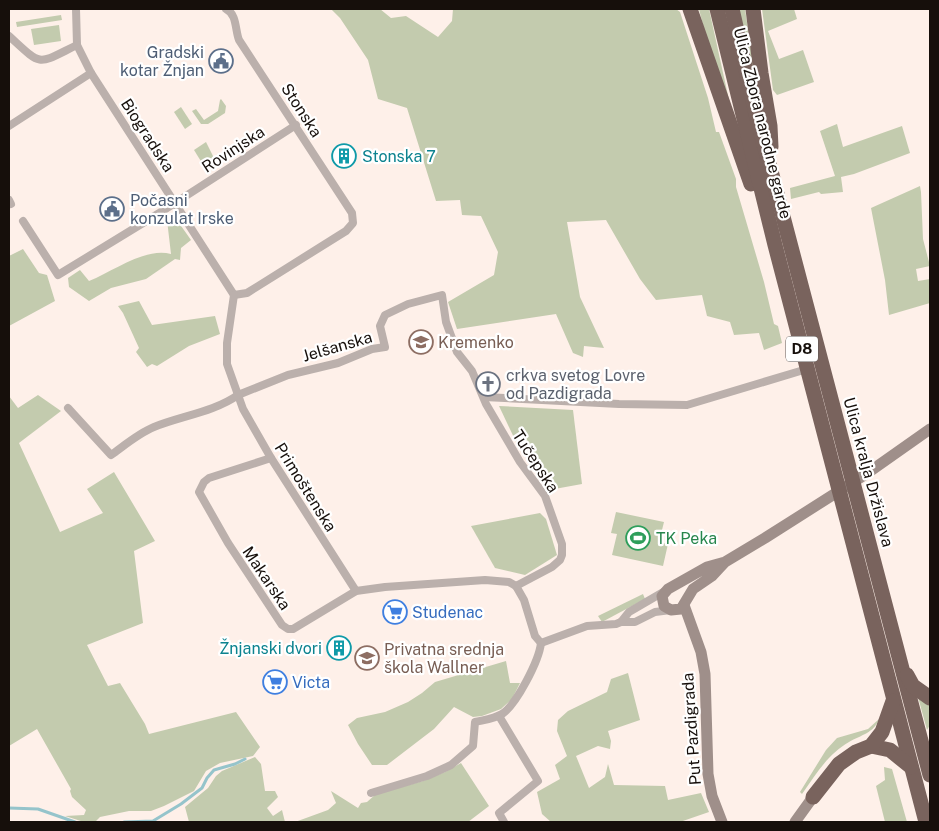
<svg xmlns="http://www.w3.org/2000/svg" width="939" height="831" font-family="'Public Sans',sans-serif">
	<rect width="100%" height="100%" fill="#fef0e9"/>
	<!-- green -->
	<g fill="#c3cbae">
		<path d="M331 9H380L391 18 406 16 438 37 452 21 453 9H676L680 12 708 98 716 132H719L736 179V187L764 282 774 324 778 326 782 343 764 350 759 333 734 335 730 322 707 316 702 295 656 300 640 279 606 220 567 222 580 297 604 348 584 346 583 357 573 353 556 314 457 329 448 302 494 275 498 252 481 216 462 215 460 200 436 201 407 108 378 99 368 60 340 18Z"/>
		<path d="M699 9H709L731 109 706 37Z"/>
		<path d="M738 9H745L757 90Z"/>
		<path d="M762 9H794L797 19 768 31 779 59 803 50 814 82 777 95 773 90Z"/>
		<path d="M61 15 62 20 17 27 16 22Z"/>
		<path d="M59 25 61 41 34 45 31 29Z"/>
		<path d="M221 99 226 106 225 113 208 124H201L192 111 196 109 204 120 218 111 220 100Z"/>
		<path d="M181 107 192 124 185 129 174 112Z"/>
		<path d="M837 124 843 147 902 126 910 153 854 174 841 177 843 192 821 194 819 192 791 199 790 188 835 176 820 131Z"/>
		<path d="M206 142 213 156V158L204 164 202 163 194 150Z"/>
		<path d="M920 186 921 192 923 239 930 266 916 269 918 281 930 279V303L889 315 885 280 871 208Z"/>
		<path d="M167 220 179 223 191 240 181 248 180 260 175 259 146 279 111 288 89 301 69 287 68 278 80 270 89 281C114 271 145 247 171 254Z"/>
		<path d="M23 249 39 273 47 275 55 301 9 326V256Z"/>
		<path d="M139 301 152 325 215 316 220 334 189 346 157 366 152 364 147 367 136 352 139 348 123 313 118 306Z"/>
		<path d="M38 395 61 411 19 443 60 532 103 513 87 489 114 472 155 541 134 551 143 623 87 645 108 686 120 683 145 724 149 734 236 712 260 747 253 756 220 763 206 771 194 791 164 806 151 811H129L100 817 95 822H84L65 816 84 815 86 810 72 797 70 791 71 789 37 729 9 746V396L18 408Z"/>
		<path d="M499 406 573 410 582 484 549 490 518 446Z"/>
		<path d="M616 512 664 522 659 542 668 544 663 566 612 555 617 534 611 533Z"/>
		<path d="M540 513 546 519 557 555 525 575 495 568 471 526Z"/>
		<path d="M643 594 645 599 602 622 598 616Z"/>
		<path d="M506 661 510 683H520L512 699 501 709 482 716 473 717 454 707 434 729 387 765H372L358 744 348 725 357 718 385 712 408 702 422 693 435 682Z"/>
		<path d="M628 673 640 720 608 731 611 741 610 749 598 746 576 756 589 788 605 777 608 764 614 785 665 786 668 800 701 793 709 812 680 822H551L542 814 537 792 560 779 555 765 567 756 557 731 558 720 568 711 607 692 611 679Z"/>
		<path d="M918 697 930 705V725L927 730Z"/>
		<path d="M879 719C874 733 861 735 849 742 828 754 816 774 802 794L800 792 826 750 837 738 868 729Z"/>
		<path d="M255 757 261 764 265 791H275L278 797 267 808 273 816 282 810 285 822H189L185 807 208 788 216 776 222 771Z"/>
		<path d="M461 763 489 806 468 822H295L328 810 336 803 331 791 358 808 361 803 367 802 376 794 423 781 445 772Z"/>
		<path d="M884 767 892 769 907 822H885L876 786 885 780Z"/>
	</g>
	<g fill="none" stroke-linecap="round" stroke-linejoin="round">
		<!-- stream -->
		<g stroke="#95c4cb" stroke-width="3">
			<path d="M9 808 38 809 75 822"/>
			<path d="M124 822 153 821 181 804 202 788 207 778 214 770 235 764 245 759"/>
		</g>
		<!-- street -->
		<g stroke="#bbb0ac" stroke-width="8">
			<path d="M76 9 77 45 91 73 234 295"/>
			<path d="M226 9C237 14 235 30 239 40L352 213 353 223 346 231 247 293 234 295"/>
			<path d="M9 36C43 67 36 65 77 45"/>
			<path d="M9 126 91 73"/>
			<path d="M9 200 11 204"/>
			<path d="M23 221 58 275 161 212 296 125"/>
			<path d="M234 295 227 343V364L243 409 271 458 356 591"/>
			<path d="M484 397 619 404 687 405 807 369"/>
			<path d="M68 408 111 455C125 445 139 433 154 427 181 416 214 412 238 395L288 375 338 363 372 349 385 347 380 326 385 315 408 304 442 295 446 322 457 352 472 371 486 404 520 462 545 496 562 544V555L560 560 552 567 516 586"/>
			<path d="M271 458 209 478 204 482 199 492 228 543 282 625 288 629H293L356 591 385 587 485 580 509 582 516 586"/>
			<path d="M516 586 524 600 535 636 541 643"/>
			<path d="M621 622H635L655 612 671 610"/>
			<path d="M541 643 587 626 616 624 621 622 629 612 665 591"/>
			<path d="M499 716 538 781 499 813 504 822"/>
			<path d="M371 793 427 776 451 765 473 746 475 722C483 720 494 719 502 714 516 705 539 661 541 643"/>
		</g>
		<!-- secondary -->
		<g stroke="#9f8f8a" stroke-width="11">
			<path d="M725 562 712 576 693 589 681 609 671 610 664 606 662 596 668 589 707 567 725 562 765 538 869 472 930 429"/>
			<path d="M684 605 701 652 705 674 708 774 712 796 722 822"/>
			<path d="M795 822 813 797"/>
		</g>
		<!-- highway -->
		<g stroke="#79635d" stroke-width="15">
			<path d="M690 9 751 184"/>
			<path d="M717 9 775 245 926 822"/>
			<path d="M732 9 756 114 930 775"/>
			<path d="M753 9 761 73 770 126 771 147"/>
			<path d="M907 675 913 686 930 698"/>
			<path d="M871 746 890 750 911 767"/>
			<path d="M813 797 839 764 856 752 871 746 882 732 893 701"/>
		</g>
	</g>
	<!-- icons -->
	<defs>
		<g id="civic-ring" transform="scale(1.25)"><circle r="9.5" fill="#fff" stroke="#5c6f8a" stroke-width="1.5"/><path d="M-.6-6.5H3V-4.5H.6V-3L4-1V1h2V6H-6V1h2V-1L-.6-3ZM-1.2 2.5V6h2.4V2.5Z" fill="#5c6f8a"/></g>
		<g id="building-ring" transform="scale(1.25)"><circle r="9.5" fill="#fff" stroke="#0f9aa8" stroke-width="1.5"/><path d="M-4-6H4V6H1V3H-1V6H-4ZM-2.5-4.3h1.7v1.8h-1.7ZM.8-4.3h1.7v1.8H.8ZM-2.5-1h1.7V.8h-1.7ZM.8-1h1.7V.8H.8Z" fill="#0f9aa8"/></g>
		<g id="school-ring" transform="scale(1.25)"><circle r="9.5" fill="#fff" stroke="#8d6e63" stroke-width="1.5"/><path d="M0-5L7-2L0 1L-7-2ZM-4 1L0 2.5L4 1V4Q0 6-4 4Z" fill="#8d6e63"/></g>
		<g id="church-ring" transform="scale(1.25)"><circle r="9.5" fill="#fff" stroke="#6b7280" stroke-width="1.5"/><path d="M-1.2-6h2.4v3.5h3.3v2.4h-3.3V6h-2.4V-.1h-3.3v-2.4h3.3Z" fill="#6b7280"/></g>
		<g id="stadium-ring" transform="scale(1.25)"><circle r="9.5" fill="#fff" stroke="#2e9e5b" stroke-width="1.5"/><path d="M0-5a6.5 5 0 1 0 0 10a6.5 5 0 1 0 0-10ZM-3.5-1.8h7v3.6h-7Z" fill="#2e9e5b"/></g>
		<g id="supermarket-ring" transform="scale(1.25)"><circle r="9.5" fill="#fff" stroke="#3f7fe0" stroke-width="1.5"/><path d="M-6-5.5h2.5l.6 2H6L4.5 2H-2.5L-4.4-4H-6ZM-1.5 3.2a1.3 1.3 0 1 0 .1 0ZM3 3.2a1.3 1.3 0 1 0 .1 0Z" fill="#3f7fe0"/></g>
	</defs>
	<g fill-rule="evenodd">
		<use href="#civic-ring" x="221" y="61"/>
		<use href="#building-ring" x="344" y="156"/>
		<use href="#civic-ring" x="112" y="209"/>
		<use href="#school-ring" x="421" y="342"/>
		<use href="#church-ring" x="488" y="384"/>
		<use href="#stadium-ring" x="638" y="538"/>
		<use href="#supermarket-ring" x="395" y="612"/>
		<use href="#building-ring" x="339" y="648"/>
		<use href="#school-ring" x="367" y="658"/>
		<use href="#supermarket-ring" x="275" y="682"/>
	</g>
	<g text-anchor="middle" stroke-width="4.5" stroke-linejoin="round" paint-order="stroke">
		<!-- shield labels -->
		<rect fill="#fff" stroke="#5c5754" stroke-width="1" x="786" y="336.5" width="32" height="25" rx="4"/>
		<g font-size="15" font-weight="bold" fill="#160f0b">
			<text x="802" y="354">D8</text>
		</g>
		<!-- service labels -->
		<g font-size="16" fill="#4e5e75" stroke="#fff" text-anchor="end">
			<text x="204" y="58">Gradski<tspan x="204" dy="18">kotar Žnjan</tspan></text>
			<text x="130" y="206" text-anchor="start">Počasni<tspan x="130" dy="18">konzulat Irske</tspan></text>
		</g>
		<!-- street labels -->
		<g font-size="16" fill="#160f0b" stroke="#fff">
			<text transform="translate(302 110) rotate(57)" y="6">Stonska</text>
			<text transform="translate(763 123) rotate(76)" y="6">Ulica Zbora narodne garde</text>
			<text transform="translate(148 135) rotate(57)" y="6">Biogradska</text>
			<text transform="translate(233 149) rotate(-33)" y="6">Rovinjska</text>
			<text transform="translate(337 346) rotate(-16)" y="6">Jelšanska</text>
			<text transform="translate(536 461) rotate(57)" y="6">Tučepska</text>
			<text transform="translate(869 472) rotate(75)" y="6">Ulica kralja Držislava</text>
			<text transform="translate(306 487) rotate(58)" y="6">Primoštenska</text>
			<text transform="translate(267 578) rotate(56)" y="6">Makarska</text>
			<text transform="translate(691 729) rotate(-94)" y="6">Put Pazdigrada</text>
		</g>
		<!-- culture labels -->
		<g font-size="16" fill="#0d838f" stroke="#fff" text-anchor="start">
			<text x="362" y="162">Stonska 7</text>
			<text x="322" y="654" text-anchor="end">Žnjanski dvori</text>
		</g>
		<!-- education labels -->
		<g font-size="16" fill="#785e54" stroke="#fff" text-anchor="start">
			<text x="438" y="348">Kremenko</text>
			<text x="384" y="655">Privatna srednja<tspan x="384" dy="18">škola Wallner</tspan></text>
		</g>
		<!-- worship labels -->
		<g font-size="16" fill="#5b616d" stroke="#fff" text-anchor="start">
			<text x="506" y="381">crkva svetog Lovre<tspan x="506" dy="18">od Pazdigrada</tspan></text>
		</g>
		<!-- leisure labels -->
		<g font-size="16" fill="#27864d" stroke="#fff" text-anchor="start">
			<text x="656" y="544">TK Peka</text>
		</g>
		<!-- shop labels -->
		<g font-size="16" fill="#366cbe" stroke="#fff" text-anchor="start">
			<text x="412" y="618">Studenac</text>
			<text x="292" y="688">Victa</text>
		</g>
	</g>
	<!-- border -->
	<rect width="939" height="831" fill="none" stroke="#160f0b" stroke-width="20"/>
</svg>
